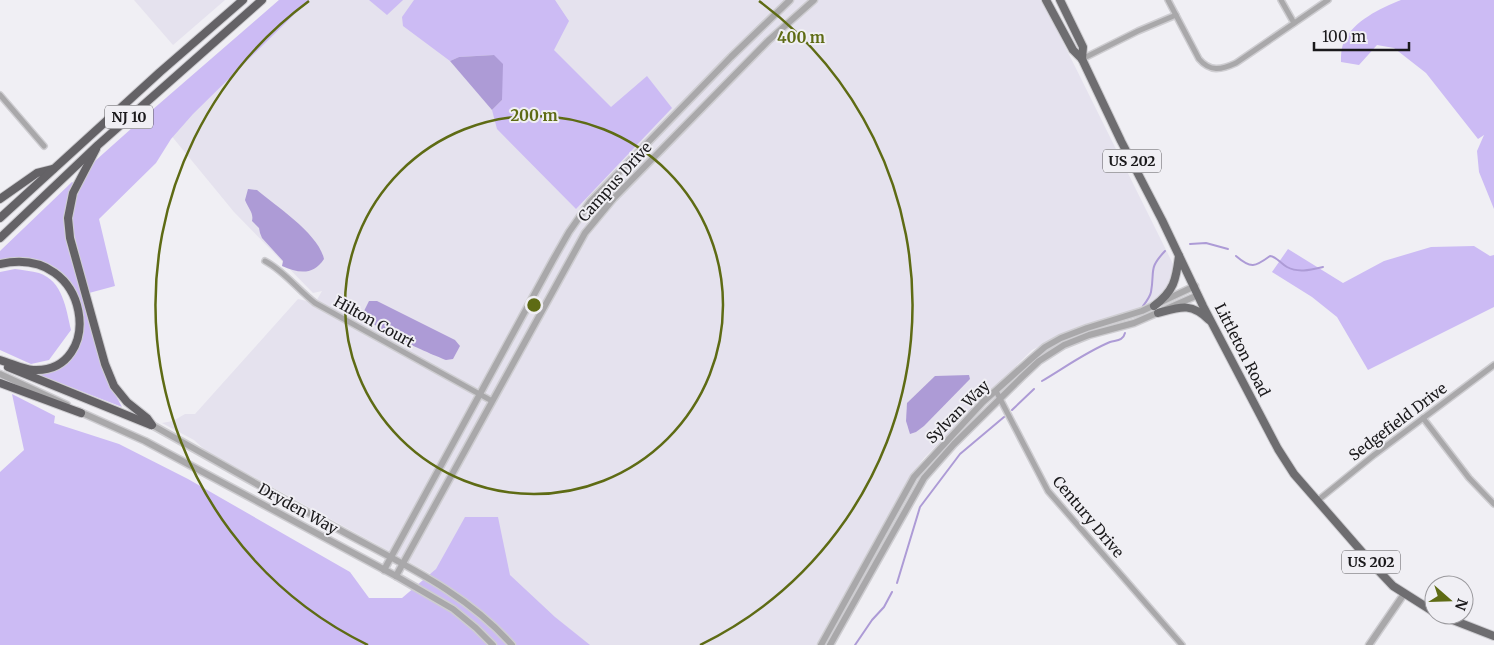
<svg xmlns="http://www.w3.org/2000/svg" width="1494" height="645" font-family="Merriweather,serif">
	<rect width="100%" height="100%" fill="#f0eff4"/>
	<!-- built -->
	<g fill="#e5e2ee">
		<path d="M134 0H225L173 45Z"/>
		<path d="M279 0H1042L1174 266 1172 283 1156 301 1132 312 1076 328 1032 350 924 458 908 479 816 645H519L460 590 206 451 194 440 162 423 173 421 185 414H195L298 299 315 303 322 291 313 293 234 212 151 111Z"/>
	</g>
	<!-- green -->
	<g fill="#ccbbf4">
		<path d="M279 0H309L193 114 171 139 156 163 99 219 115 286 89 293 72 226 74 202 82 180 95 161 151 111Z"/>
		<path d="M369 0H403L387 15Z"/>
		<path d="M414 0H555L569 21 554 50 611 107 647 76 672 108 576 209 497 129 492 110 502 100 493 55 459 57 450 61 403 26 402 17Z"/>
		<path d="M1401 0H1494V209L1479 172 1477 151 1484 135 1478 139 1426 73 1394 48 1377 45 1359 65 1341 62C1341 56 1341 48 1344 42 1353 21 1381 8 1401 0Z"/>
		<path d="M72 182 74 183 67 202 64 219 67 245 105 375 122 407 37 374C42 373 50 372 55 369 103 341 86 270 35 259 23 256 11 258 0 260V251Z"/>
		<path d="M1474 246 1490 256 1494 255V307L1368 370 1337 317 1312 297 1272 272 1288 249 1343 283 1384 261 1431 247Z"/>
		<path d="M15 269C22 270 32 271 39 273 63 281 66 309 71 330L49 360 31 364 0 350V272Z"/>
		<path d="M12 394 55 416 54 423 119 444 188 479 350 572 369 598H402L436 569 465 517H498L510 575 555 617 590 645H0V472L24 450Z"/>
	</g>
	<!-- water -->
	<g fill="#ad9bd6">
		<path d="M494 55 503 64 502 100 492 110 450 61 459 57Z"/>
		<path d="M248 189 257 190C276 206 319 234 324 259 313 276 298 273 282 266L283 261 262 238 260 233 259 228 252 221C254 213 248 208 245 200Z"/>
		<path d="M369 301H377L455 340 460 346 453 359 446 360C430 354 368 327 363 313Z"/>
		<path d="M969 375 970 379 924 426 916 432 910 434 906 421 907 403 935 376Z"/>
	</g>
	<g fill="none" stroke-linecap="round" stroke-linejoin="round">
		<!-- stream -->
		<g stroke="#ad9bd6" stroke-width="2">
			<path d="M1190 244 1206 243 1228 249"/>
			<path d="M1236 256C1251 269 1255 267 1270 256 1277 257 1280 263 1287 267 1298 273 1310 270 1323 267"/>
			<path d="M1143 306C1146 302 1150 297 1151 292 1155 270 1148 269 1165 251"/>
			<path d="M1042 381C1064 368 1086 352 1110 342 1117 340 1123 341 1125 333"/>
			<path d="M1012 410 1034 389"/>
			<path d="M897 583 920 507 960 454 1004 417"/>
			<path d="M855 645 872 620 884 607 892 592"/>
		</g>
		<!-- minor casing -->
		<g stroke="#cecdd1" stroke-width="8">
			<g id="minor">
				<path d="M1168 0 1199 59C1210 72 1221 70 1236 63L1328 0"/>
				<path d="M1281 0 1294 23"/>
				<path d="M1082 59 1138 31 1176 15"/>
				<path d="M0 95 44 146"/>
				<path d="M265 261C284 271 297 289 315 303L492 401"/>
				<path d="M996 391 1048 491 1182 645"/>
				<path d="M1423 418 1469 478 1494 504"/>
				<path d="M1317 501 1374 455 1494 365"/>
			</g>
		</g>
		<!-- tertiary casing -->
		<g stroke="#cecdd1" stroke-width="9">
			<g id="tertiary">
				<path d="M0 374 67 405"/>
				<path d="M78 411 145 441 396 576 453 609 476 628 493 645"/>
				<path d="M152 425C211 458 270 492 329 524 393 560 463 589 512 645"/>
				<path d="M384 570 553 260 569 232 590 202 731 57 790 0"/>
				<path d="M396 576 585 233 614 198 768 41 814 0"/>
				<path d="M821 645 914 477 983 402 1031 359 1045 347 1061 338 1087 328 1142 311 1195 286"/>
				<path d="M830 645 924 478 954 444 1022 377 1039 361 1064 345 1089 335 1134 323 1198 295"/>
				<path d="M1369 645 1404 594"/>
			</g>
		</g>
		<!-- primary casing -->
		<g stroke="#cecdd1" stroke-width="10">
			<g id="primary">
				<path d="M1046 0 1073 50 1082 59 1121 141 1162 220 1203 306 1278 449 1294 474 1376 568 1393 586 1434 612"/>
				<path d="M1060 0 1083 47 1082 59"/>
				<path d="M1154 306C1174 291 1176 280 1179 256"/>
				<path d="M1158 313C1180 307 1191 302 1209 320"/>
				<path d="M1440 615 1494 636"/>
			</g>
		</g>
		<!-- trunk casing -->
		<g stroke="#cecdd1" stroke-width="10">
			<g id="trunk">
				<path d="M96 149 73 193 68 218 70 238 98 339 105 364 114 386 127 402 147 418 152 425"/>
				<path d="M0 199 37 173 53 169"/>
				<path d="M0 218 160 72 243 0"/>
				<path d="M0 238 98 145 262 0"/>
				<path d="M0 264C93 244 105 374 33 370 22 369 11 363 0 360"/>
				<path d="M8 367 151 425"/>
				<path d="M0 383 81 413"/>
			</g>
		</g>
		<!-- minor -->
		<use href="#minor" stroke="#a9a8aa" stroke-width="5"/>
		<!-- tertiary -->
		<use href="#tertiary" stroke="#a9a8aa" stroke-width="6"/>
		<!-- primary -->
		<use href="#primary" stroke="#6e6d70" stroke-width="8"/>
		<!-- trunk -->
		<use href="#trunk" stroke="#646266" stroke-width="8"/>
	</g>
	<!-- distance rings -->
	<g fill="none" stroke="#5e6b14" stroke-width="2.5">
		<circle cx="534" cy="305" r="189"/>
		<path d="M368 645A378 378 0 0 1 309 1M759 1A378 378 0 0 1 700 645"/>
	</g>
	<g text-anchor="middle" stroke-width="4" stroke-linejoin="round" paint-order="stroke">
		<!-- shield labels -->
		<g fill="#f0eff4" stroke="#5a595c" stroke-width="1">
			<rect x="105" y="105.5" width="48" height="23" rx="4"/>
			<rect x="1103" y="149.5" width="58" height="23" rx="4"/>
			<rect x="1342" y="550.5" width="58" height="23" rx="4"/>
		</g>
		<g font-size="14" font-weight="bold" fill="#1a191b">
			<text x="129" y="122">NJ 10</text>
			<text x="1132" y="166">US 202</text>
			<text x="1371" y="567">US 202</text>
		</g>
		<!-- street labels -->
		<g font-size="15" fill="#1a191b" stroke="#f0eff4">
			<text transform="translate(615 182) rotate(-48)" y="5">Campus Drive</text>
			<text transform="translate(374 322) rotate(29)" y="5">Hilton Court</text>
			<text transform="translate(1242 350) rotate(63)" y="5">Littleton Road</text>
			<text transform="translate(958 412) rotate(-45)" y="5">Sylvan Way</text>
			<text transform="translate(1398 422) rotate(-37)" y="5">Sedgefield Drive</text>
			<text transform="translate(298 509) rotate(29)" y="5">Dryden Way</text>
			<text transform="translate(1088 517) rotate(50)" y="5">Century Drive</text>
		</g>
	</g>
	<circle cx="534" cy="305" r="8" fill="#5e6b14" stroke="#f0eff4" stroke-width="2.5"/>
	<g font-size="15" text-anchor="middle" font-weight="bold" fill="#5e6b14" stroke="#f0eff4" stroke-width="4" stroke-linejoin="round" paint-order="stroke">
		<text x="801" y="43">400 m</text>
		<text x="534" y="121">200 m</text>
	</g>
	<!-- north arrow -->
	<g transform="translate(1449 600) rotate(110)"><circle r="24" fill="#f0eff4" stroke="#9a999d"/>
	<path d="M0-4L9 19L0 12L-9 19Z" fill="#5e6b14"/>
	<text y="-8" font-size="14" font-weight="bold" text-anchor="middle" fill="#1a191b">N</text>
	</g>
	<!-- scale -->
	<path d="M1314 42v8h95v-8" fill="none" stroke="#1a191b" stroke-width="2.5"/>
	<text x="1322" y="42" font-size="15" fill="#1a191b" stroke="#f0eff4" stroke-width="4" paint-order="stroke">100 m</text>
</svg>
